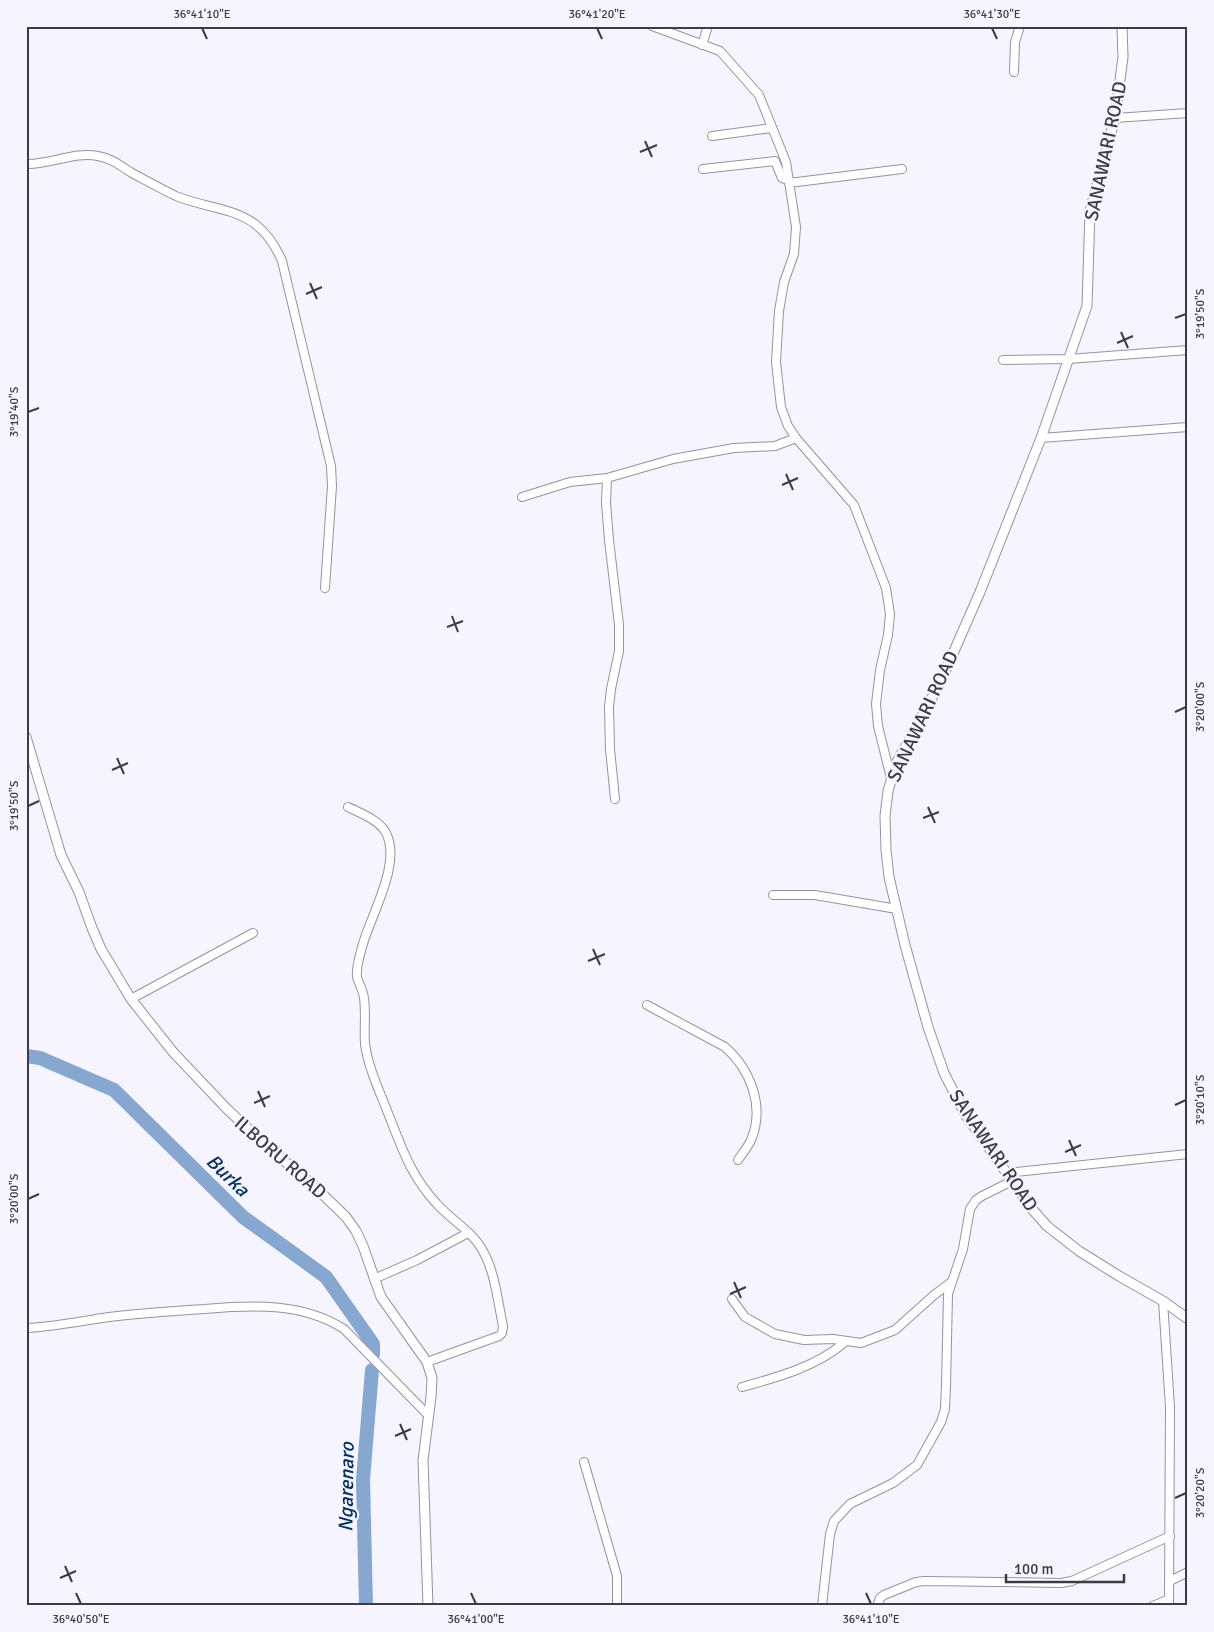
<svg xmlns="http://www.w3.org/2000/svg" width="1214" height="1632" font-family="Signika,sans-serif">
	<rect width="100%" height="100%" fill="#f6f4ff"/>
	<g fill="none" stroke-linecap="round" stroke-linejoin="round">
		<!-- river -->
		<g stroke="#85a7d0" stroke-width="14">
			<path d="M26 1056 40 1058 114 1090 243 1217 326 1277 373 1344V1354"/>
			<path d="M366 1606 363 1480 372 1370"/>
		</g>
		<!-- minor casing -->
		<g stroke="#9690a9" stroke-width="10">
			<g id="minor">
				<path d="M652 26 720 51 759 95 786 162 796 227 794 254 784 282 779 311 776 362 781 407 788 426 796 438 854 505 886 588 890 614 888 635 880 670 876 704 878 726 891 778"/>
				<path d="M702 45 708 26"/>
				<path d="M1014 72 1015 42 1020 26"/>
				<path d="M1115 118 1188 113"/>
				<path d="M712 136 772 128"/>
				<path d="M26 164C50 165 75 151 98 156 111 158 121 166 132 173 147 181 161 189 176 196 202 207 232 207 255 224 268 234 276 247 282 261L331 466 332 486 325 588"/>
				<path d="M703 169 775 161 782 178 788 180"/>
				<path d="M789 183 902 169"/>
				<path d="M1003 360 1068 359 1188 350"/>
				<path d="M1041 438 1188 427"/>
				<path d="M607 478 606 503 609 540 619 625V651L611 689 609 707 610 749 615 799"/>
				<path d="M522 497 570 482 607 478 673 459 734 448 775 446 796 438"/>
				<path d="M348 807C360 813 377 819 385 831 404 863 368 919 361 951 359 958 356 969 357 977 359 984 363 990 364 998 366 1013 364 1029 365 1044 368 1066 378 1088 386 1108 401 1145 409 1174 437 1204 452 1221 474 1232 484 1253 495 1273 498 1303 503 1326L502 1333 499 1336 427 1362"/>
				<path d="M773 895H815L897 909"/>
				<path d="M131 999 253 933"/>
				<path d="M647 1005 725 1047C751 1070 765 1107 751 1140 748 1147 742 1154 738 1160"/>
				<path d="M1006 1173 1188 1154"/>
				<path d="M374 1279 417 1260 468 1233"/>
				<path d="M732 1299 745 1317 775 1334 804 1340 833 1339 861 1343 895 1330 934 1295 950 1283"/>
				<path d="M1163 1301 1170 1407 1169 1606"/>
				<path d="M26 1328C54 1327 81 1321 109 1317 141 1313 172 1311 204 1309 251 1305 302 1302 344 1329L428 1415"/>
				<path d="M742 1387C778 1377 816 1367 845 1342"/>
				<path d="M584 1462 617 1576V1606"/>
				<path d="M1170 1581 1188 1572"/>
				<path d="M822 1606 830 1534 834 1521 850 1504 893 1483 917 1465 941 1422 945 1409 946 1386 948 1294 963 1249 970 1209 976 1200 982 1196 1012 1181"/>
				<path d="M877 1606 880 1598 884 1595 916 1582 924 1581 1061 1583 1072 1581 1170 1536"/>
				<path d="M1153 1606 1169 1599"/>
			</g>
		</g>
		<!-- tertiary casing -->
		<g stroke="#9690a9" stroke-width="11">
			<g id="tertiary">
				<path d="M1122 26 1123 57 1115 118 1090 211 1087 306 1041 438 980 592 940 683 896 764 888 791 885 816 886 850 889 877 905 945 928 1027 944 1073 965 1114 1032 1209 1047 1226 1079 1251 1119 1276 1163 1301 1188 1319"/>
				<path d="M26 737 61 855 79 892 92 928 101 949 131 999 173 1052 227 1109 261 1141 314 1186 346 1217 356 1231 363 1246 381 1297 427 1362 432 1378 431 1397 423 1460 428 1606"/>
			</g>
		</g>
		<!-- minor -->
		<use href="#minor" stroke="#fff" stroke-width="8"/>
		<!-- tertiary -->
		<use href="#tertiary" stroke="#fff" stroke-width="9"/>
	</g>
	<!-- ticks -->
	<path fill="none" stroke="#3d3b45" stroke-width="2" d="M202 28 207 39M597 28 602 39M992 28 997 39M645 141 652 157M640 152 657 145M310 283 317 299M306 294 322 287M1175 318 1186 314M1121 332 1128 348M1117 343 1133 336M28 412 39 408M786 474 793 490M782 485 798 478M452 616 458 632M447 627 463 621M1175 712 1186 707M117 758 124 774M112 770 128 763M28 806 39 801M928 807 935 823M923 818 939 812M593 949 600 965M588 961 605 954M258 1091 265 1107M254 1103 270 1096M1175 1105 1186 1100M1069 1140 1076 1156M1065 1152 1081 1145M28 1199 39 1194M734 1282 741 1298M730 1294 746 1287M400 1424 407 1440M395 1436 411 1429M1175 1498 1186 1493M65 1566 72 1582M60 1578 76 1571M76 1593 81 1604M471 1593 476 1604M866 1593 871 1604"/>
	<g text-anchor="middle" stroke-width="4.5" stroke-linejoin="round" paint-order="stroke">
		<!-- street labels -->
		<g font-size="19" fill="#3d3b45" stroke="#f6f4ff">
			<text transform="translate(1105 151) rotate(-78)" y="7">SANAWARI ROAD</text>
			<text transform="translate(922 716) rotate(-65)" y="7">SANAWARI ROAD</text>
			<text transform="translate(994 1150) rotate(56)" y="7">SANAWARI ROAD</text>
			<text transform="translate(281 1157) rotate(41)" y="7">ILBORU ROAD</text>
		</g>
		<!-- water labels -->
		<g font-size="20" font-style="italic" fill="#003163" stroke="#f6f4ff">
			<text transform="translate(228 1175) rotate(44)" y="7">Burka</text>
			<text transform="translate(346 1487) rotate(-89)" y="7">Ngarenaro</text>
		</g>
	</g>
	<!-- border -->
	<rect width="1214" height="1632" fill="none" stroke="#f6f4ff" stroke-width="55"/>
	<!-- scale -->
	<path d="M1006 1574v8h118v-8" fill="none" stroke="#3d3b45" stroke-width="2.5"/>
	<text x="1014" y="1574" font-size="15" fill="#3d3b45" stroke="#f6f4ff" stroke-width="4" paint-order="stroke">100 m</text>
	<rect x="28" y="28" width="1158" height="1576" fill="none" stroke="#3d3b45" stroke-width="2"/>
	<g font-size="12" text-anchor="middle" fill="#3d3b45">
		<text x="202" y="18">36°41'10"E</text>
		<text x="597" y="18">36°41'20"E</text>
		<text x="992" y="18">36°41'30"E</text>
		<text transform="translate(1200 314) rotate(-90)" y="4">3°19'50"S</text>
		<text transform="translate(14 412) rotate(-90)" y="4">3°19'40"S</text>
		<text transform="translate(1200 707) rotate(-90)" y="4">3°20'00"S</text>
		<text transform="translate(14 806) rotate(-90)" y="4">3°19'50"S</text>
		<text transform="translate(1200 1100) rotate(-90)" y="4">3°20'10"S</text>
		<text transform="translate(14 1199) rotate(-90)" y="4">3°20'00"S</text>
		<text transform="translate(1200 1493) rotate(-90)" y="4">3°20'20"S</text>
		<text x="81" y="1623">36°40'50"E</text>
		<text x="476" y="1623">36°41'00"E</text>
		<text x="871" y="1623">36°41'10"E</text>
	</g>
</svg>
